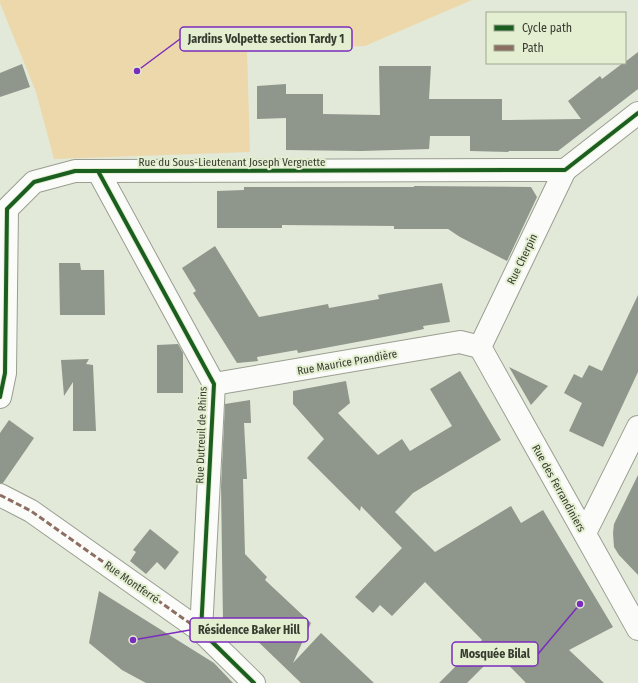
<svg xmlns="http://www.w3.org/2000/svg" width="638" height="683" font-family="'Fira Sans Condensed',sans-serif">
	<rect width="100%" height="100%" fill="#e3e9d8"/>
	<!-- green -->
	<path fill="#ecd8aa" d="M0 0H472L365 46 247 50 250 152 54 159 36 92 0 3Z"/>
	<!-- building -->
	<g fill="#8f968b">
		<path d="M638 52V89L558 151H508L509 152 470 151V136H430L429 149 361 151 286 150V118L257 119V86L286 84V94H323V114L380 115 379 66H431L429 99H502V120L581 119 568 101 600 76 602 79 623 63H625V62Z"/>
		<path d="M22 64 30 87 0 97V73Z"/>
		<path d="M414 186 531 187 537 197 507 261 460 237 448 229H394V226L282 225V228H217V191L244 190V187H414Z"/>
		<path d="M215 246 259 317 328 304 329 308 379 299 378 295 442 283 450 322 423 326 424 329 405 333 298 353 297 350 257 357 258 361 237 363 193 293 196 291 182 268Z"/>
		<path d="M59 263H80L81 270H104L105 315H60Z"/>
		<path d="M638 295V372L603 447 569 431 582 403 564 393 574 374 582 378 589 365 602 371Z"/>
		<path d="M178 344 183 353V393H157V345Z"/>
		<path d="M89 359 86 364 93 365 96 431H73V382L64 396 61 360Z"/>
		<path d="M509 367 548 386 531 405Z"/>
		<path d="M460 371 501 440 413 493 395 512 435 552 511 506 521 523 543 510 613 627 569 650 604 683H526L497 653 467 683H439L482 640 425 582 392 616 380 605 373 613 355 597 402 548 361 506 360 511 307 458 324 439 293 404V391L346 381 350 403 338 413 378 455 402 439 410 451 452 426 430 389Z"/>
		<path d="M250 400 251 423H244L247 479H243L245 554 267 577 265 580 311 623 293 663 321 633 374 683H301L247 631 240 639 223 622 221 486 225 404Z"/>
		<path d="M9 420 34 438 3 483H0V433Z"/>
		<path d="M638 475V575L619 555 614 547 613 533 614 524Z"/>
		<path d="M150 529 179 552 165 570 157 562 146 574 130 561 136 552 133 550Z"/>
		<path d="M99 591 214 663 233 683H146L122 670 89 643Z"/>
	</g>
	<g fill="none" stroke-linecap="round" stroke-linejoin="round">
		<!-- street casing -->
		<g stroke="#999e91" stroke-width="24">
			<g id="street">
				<path d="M98 171 214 384 201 631"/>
				<path d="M480 347 638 629"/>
				<path d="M480 347 565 170"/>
				<path d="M214 384 460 342 480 347"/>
				<path d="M0 397 5 373 7 209 34 182 75 171 565 170 638 113"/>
				<path d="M0 495 31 511 201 631 254 683"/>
				<path d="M585 533 638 427"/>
			</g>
		</g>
		<!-- street -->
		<use href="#street" stroke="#fbfcf9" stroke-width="22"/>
		<!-- quiet -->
		<path stroke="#8d6e63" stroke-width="3" stroke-dasharray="6 3" stroke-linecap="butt" d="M0 495 31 511 201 631"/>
		<!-- cycleway casing -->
		<g stroke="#e4efd2" stroke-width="6">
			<g id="cycleway">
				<path d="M98 171 214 384 201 631 254 683"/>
				<path d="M0 397 5 373 7 209 34 182 75 171 565 170 638 113"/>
			</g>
		</g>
		<!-- cycleway -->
		<use href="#cycleway" stroke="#1b5e20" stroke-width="4"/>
	</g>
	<g text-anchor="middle" stroke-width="4" stroke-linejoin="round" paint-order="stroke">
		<!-- street labels -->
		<g font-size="11" fill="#373c30" stroke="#e4efd2">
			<text x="232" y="166">Rue du Sous-Lieutenant Joseph Vergnette</text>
			<text transform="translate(522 259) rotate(-64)" y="4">Rue Cherpin</text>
			<text transform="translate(347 362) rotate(-10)" y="4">Rue Maurice Prandière</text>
			<text transform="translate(201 435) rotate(-88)" y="4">Rue Dutreuil de Rhins</text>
			<text transform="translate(559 488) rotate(61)" y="4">Rue des Ferrandiniers</text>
			<text transform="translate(132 582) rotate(35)" y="4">Rue Montferré</text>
		</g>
	</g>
	<!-- callouts -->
	<path fill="none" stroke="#7b2cbf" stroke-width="1.5" d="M137 71L180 39M133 640L190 630M580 604L538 654"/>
	<g fill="#7b2cbf" stroke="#e4efd2" stroke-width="1.5">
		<circle cx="137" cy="71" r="4"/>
		<circle cx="133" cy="640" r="4"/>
		<circle cx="580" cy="604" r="4"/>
	</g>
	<g fill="#e4efd2" stroke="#7b2cbf" stroke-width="1.5">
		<rect x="180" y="27" width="172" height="24" rx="4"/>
		<rect x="190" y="618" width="118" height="24" rx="4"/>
		<rect x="452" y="642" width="86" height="24" rx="4"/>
	</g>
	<g font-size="12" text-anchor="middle" font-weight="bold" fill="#373c30">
		<text x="266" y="43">Jardins Volpette section Tardy 1</text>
		<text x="249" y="634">Résidence Baker Hill</text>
		<text x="495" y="658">Mosquée Bilal</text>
	</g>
	<!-- legend -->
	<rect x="486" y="12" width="140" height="52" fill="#e4efd2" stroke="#9fa791"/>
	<rect x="494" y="25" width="20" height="6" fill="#1b5e20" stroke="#9fa791"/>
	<text x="522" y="32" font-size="12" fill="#373c30">Cycle path</text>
	<rect x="494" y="45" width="20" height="6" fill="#8d6e63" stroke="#9fa791"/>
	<text x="522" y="52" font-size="12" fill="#373c30">Path</text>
</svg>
